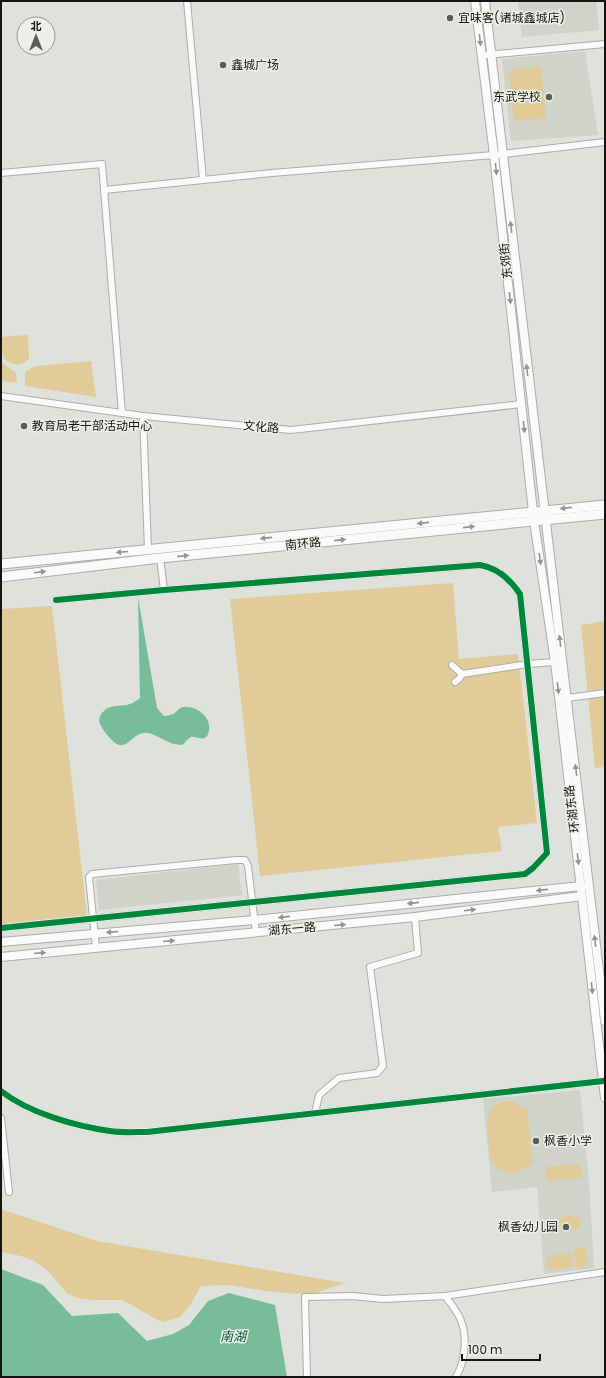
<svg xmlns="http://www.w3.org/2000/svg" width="606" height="1378" font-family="Poppins,'Noto Sans SC',sans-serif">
	<rect width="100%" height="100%" fill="#dfe1dd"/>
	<!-- built -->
	<g fill="#cfd3ca">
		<path d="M518 1H596L599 30 522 37Z"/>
		<path d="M585 51 598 135 511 141 502 59Z"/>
		<path d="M238 864 242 895 99 910 96 880Z"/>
		<path d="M580 1090 589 1182 594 1268 544 1274 537 1187 492 1192 483 1099Z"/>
	</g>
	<!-- green -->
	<g fill="#e1cc99">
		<path d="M541 66 546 118 514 121 508 70Z"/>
		<path d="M28 335 29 359C19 367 13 366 3 358L1 337Z"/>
		<path d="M91 361 96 397 25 386V372L35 366Z"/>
		<path d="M1 362 16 373 17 383 1 381Z"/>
		<path d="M453 583 459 659 518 654 537 823 498 827 502 851 260 876 230 599Z"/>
		<path d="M52 606 87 916 1 924V609Z"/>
		<path d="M605 621V767L595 768 581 625Z"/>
		<path d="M505 1101C512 1101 516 1101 520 1107L527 1106 533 1164C523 1165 519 1176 507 1173 501 1171 493 1165 491 1159 489 1154 487 1127 487 1121 488 1118 490 1112 492 1109 495 1105 500 1103 505 1101Z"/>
		<path d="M580 1164 582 1178 546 1181 545 1167Z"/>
		<path d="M1 1209 97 1241 345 1283 316 1293 296 1294 266 1291 228 1285 201 1286 191 1304 180 1317 165 1322 156 1319 135 1307 121 1300H92L77 1298 67 1293 47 1270 34 1261 21 1256 1 1252Z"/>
		<path d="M568 1216 579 1217 581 1221 579 1228 562 1230 560 1228 558 1223 559 1219 561 1217Z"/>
		<path d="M586 1247 588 1266 576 1268 574 1249Z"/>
		<path d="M572 1253 573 1267 548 1270 546 1256Z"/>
	</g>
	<!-- water -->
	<g fill="#77bd9a">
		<path d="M138 597 157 708 164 716C166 716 170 715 173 714 177 712 178 708 183 707 197 705 212 718 209 731 208 733 208 736 206 737 202 741 196 736 191 737 187 739 185 743 182 745 168 745 159 735 148 733 131 729 127 759 109 737 106 733 102 729 100 724 98 720 100 714 104 711 110 704 121 707 130 704 133 703 137 700 140 698Z"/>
		<path d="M1 1269 43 1285 72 1316 118 1313 147 1341 173 1334 189 1325 208 1301 229 1293 275 1305 287 1377H1Z"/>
	</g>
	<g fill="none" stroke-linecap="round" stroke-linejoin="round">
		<!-- minor casing -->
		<g stroke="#acadaa" stroke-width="8">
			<g id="minor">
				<path d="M187 1 203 180"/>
				<path d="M487 55 605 44"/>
				<path d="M1 173 102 164 122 413"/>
				<path d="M104 190 272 173 494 155 605 142"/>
				<path d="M1 396 143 416 291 430 522 404"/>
				<path d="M143 416 148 550"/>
				<path d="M160 558 164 590"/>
				<path d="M452 665 462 674 528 664 555 662"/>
				<path d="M455 682 459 679 462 674"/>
				<path d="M567 698 605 693"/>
				<path d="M1 928 525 874 533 868 547 853 520 594C510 579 498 568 480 565L164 590 56 600"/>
				<path d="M96 948 89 877 92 874 236 860H245L248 866 256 933"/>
				<path d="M1 1091C29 1113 75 1126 110 1131 122 1133 135 1132 147 1132L603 1081"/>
				<path d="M315 1113 319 1095 339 1078 377 1073 383 1066 370 967 418 953 415 917"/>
				<path d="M1 1118 9 1192"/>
				<path d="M445 1296C450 1302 455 1309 459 1316 468 1334 466 1360 456 1377"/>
				<path d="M307 1377 305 1297 353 1296 383 1299 445 1296 605 1272"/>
			</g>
		</g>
		<!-- major casing -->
		<g stroke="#acadaa" stroke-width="10">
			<g id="major">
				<path d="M475 1 494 155 534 521 555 662 605 1098"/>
				<path d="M485 1C523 341 565 681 605 1021"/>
				<path d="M1 942 254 920 581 886"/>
				<path d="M1 957 415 917 582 896"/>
			</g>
		</g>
		<!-- highway casing -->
		<g stroke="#acadaa" stroke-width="11">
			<g id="highway">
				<path d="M1 564 605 505"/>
				<path d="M1 577 160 558 605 514"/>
			</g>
		</g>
		<!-- minor -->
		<use href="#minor" stroke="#fafafa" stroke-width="6"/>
		<!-- major -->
		<use href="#major" stroke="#fafafa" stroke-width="8"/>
		<!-- highway -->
		<use href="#highway" stroke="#fafafa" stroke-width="9"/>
		<!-- cycleway casing -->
		<g stroke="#edefe9" stroke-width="8">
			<g id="cycleway">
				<path d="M1 928 525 874 533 868 547 853 520 594C510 579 498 568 480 565L164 590 56 600"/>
				<path d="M1 1091C29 1113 75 1126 110 1131 122 1133 135 1132 147 1132L603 1081"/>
			</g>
		</g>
		<!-- cycleway -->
		<use href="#cycleway" stroke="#00873e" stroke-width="6"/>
	</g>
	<!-- one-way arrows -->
	<defs><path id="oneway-solid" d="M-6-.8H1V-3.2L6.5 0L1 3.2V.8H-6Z"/></defs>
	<g fill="#929392">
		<use href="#oneway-solid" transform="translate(480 40) rotate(84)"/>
		<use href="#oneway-solid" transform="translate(496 169) rotate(84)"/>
		<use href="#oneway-solid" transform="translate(511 227) rotate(-97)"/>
		<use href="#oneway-solid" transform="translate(510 298) rotate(84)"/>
		<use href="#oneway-solid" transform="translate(527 370) rotate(-97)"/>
		<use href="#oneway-solid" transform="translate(524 427) rotate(84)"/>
		<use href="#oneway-solid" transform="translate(566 508) rotate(174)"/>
		<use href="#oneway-solid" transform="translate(423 523) rotate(174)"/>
		<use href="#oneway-solid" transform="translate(469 527) rotate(-6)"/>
		<use href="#oneway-solid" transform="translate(266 538) rotate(174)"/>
		<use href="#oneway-solid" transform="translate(340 540) rotate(-6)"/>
		<use href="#oneway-solid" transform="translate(122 552) rotate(175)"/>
		<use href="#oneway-solid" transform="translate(183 556) rotate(-6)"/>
		<use href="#oneway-solid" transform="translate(540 559) rotate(82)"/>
		<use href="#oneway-solid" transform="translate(40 572) rotate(-7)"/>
		<use href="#oneway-solid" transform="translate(560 641) rotate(-97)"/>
		<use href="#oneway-solid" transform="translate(558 688) rotate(83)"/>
		<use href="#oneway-solid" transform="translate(576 770) rotate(-97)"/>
		<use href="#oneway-solid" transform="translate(578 859) rotate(83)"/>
		<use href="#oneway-solid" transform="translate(542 890) rotate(174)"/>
		<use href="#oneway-solid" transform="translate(413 903) rotate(174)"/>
		<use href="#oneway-solid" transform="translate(470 910) rotate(-7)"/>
		<use href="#oneway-solid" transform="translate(284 917) rotate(174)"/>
		<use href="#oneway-solid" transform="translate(340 925) rotate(-5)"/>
		<use href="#oneway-solid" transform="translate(112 932) rotate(175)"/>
		<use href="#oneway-solid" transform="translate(169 941) rotate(-5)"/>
		<use href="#oneway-solid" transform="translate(595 941) rotate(-97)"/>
		<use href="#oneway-solid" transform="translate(40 953) rotate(-5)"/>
		<use href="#oneway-solid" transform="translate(592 988) rotate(84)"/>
	</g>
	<!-- markers -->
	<g fill="#5b5c5a" stroke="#edefe9" stroke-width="1.5">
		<circle cx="450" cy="18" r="4"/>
		<circle cx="223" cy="65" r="4"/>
		<circle cx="549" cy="97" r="4"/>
		<circle cx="24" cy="426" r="4"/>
		<circle cx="536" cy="1141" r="4"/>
		<circle cx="566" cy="1227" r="4"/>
	</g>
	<g text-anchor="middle" stroke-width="3" stroke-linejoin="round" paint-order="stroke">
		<!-- poi labels -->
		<g font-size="12" fill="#141513" stroke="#edefe9" text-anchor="start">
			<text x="458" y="22">宜味客(诸城鑫城店)</text>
			<text x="231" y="69">鑫城广场</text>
			<text x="541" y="101" text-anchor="end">东武学校</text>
			<text x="32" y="430">教育局老干部活动中心</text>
			<text x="544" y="1145">枫香小学</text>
			<text x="558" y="1231" text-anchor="end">枫香幼儿园</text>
		</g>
		<!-- street labels -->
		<g font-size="12" fill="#141513" stroke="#edefe9">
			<text transform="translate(506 261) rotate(-96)" y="4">东郊街</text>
			<text transform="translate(261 427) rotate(5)" y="4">文化路</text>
			<text transform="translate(303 544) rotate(-6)" y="4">南环路</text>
			<text transform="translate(572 809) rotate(-97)" y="4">环湖东路</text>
			<text transform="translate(292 929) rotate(-5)" y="4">湖东一路</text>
		</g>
		<!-- water labels -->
		<g font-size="13" font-style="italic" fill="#045536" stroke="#edefe9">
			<text x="233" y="1341">南湖</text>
		</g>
	</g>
	<!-- border -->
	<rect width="606" height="1378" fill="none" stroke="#141513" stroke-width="4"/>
	<!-- north arrow -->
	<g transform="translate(36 36)"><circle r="19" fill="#edefe9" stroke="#969893"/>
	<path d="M0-3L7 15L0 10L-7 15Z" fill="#5b5c5a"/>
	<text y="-6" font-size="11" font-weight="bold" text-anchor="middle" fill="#141513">北</text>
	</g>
	<!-- scale -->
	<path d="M462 1354v6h78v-6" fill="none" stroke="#141513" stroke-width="2"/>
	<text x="468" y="1354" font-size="12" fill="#141513" stroke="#edefe9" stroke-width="3" paint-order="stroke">100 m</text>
</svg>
